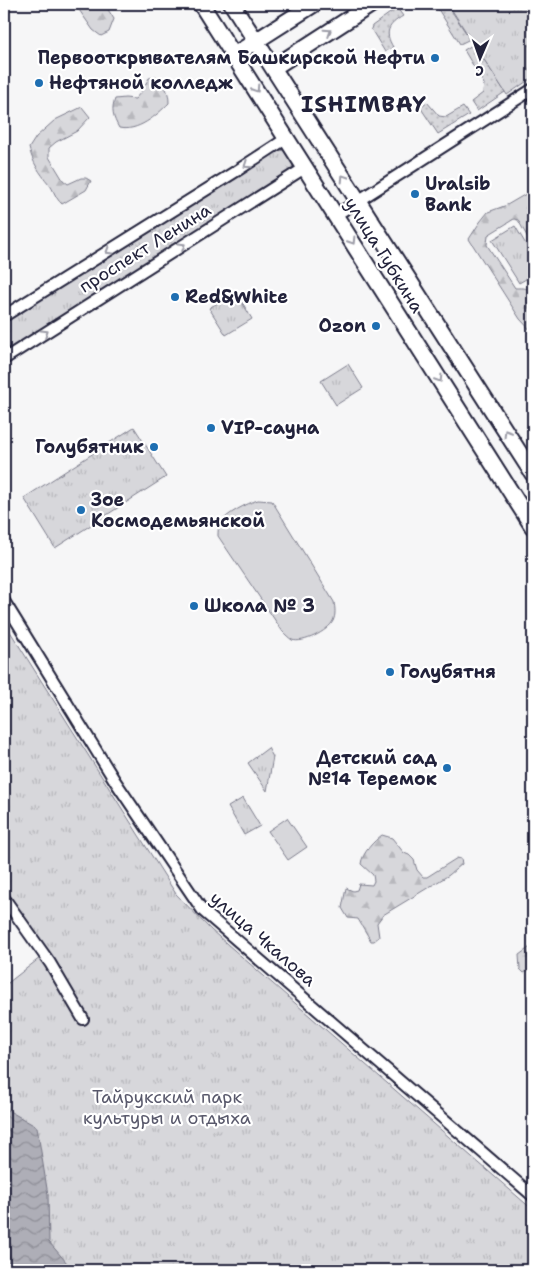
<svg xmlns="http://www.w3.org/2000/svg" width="537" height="1274" font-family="'Shantell Sans',sans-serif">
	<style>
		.grass { fill: url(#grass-dots); stroke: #7c7c8b }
		.forest { fill: url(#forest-firs); stroke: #7c7c8b }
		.park { fill: url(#park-tufts); stroke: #7c7c8b }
		.pitch { fill: #d7d7db; stroke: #7c7c8b }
		.water { fill: url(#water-waves); stroke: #767685 }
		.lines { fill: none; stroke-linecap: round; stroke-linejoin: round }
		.street-casing { stroke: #22223b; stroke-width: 14 }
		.secondary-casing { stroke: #22223b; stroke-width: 19 }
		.street { stroke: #fff; stroke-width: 10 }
		.secondary { stroke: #fff; stroke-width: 15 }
		.oneway { stroke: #9c9ca7 }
		.poi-dot { fill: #1f6fb2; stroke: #fff; stroke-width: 2 }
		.labels { text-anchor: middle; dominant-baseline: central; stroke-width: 4.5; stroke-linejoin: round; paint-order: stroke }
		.poi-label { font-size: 18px; font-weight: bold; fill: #22223b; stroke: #fff; text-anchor: start }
		.street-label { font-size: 18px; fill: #22223b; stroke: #fff }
		.park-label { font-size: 18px; fill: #58586b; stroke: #fff }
		.district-label { font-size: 22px; font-weight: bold; letter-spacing: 1px; fill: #22223b; stroke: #fff }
	</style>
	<defs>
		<pattern id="grass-dots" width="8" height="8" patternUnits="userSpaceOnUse" patternTransform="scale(1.25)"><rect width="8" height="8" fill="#d7d7db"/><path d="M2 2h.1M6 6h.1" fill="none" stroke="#b8b8bd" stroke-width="1.8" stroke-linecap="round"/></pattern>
		<pattern id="forest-firs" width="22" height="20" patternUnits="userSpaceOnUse" patternTransform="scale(1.25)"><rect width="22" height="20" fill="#d7d7db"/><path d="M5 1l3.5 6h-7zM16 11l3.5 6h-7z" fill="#b8b8bd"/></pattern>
		<pattern id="park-tufts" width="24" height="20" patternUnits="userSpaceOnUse" patternTransform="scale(1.25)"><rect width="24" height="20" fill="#d7d7db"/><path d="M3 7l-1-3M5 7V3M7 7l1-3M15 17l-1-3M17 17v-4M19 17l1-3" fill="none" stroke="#b8b8bd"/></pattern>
		<pattern id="water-waves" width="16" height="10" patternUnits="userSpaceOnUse" patternTransform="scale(1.25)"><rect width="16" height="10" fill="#aeaeb7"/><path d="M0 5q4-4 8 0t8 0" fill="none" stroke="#8d8d96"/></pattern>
	</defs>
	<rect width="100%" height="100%" fill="#f6f6f7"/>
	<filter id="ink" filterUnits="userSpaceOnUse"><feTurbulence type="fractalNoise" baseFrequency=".02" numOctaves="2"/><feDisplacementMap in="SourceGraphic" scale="10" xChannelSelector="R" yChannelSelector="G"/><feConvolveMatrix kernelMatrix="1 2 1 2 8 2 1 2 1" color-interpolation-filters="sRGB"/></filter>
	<g filter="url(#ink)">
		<path class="grass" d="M 432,4 L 447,4 L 470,39 L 460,44 L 436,6 Z
			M 397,8 L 403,16 C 388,25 384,32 393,47 L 385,52 L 371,29 L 372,26 Z
			M 474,44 L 505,92 L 477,111 L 471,102 L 483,93 L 484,84 L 464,50 Z
			M 427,102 L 439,116 L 446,117 L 463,107 L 469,115 L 438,134 L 420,107 Z"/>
		<path class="forest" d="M 75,4 L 107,4 L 107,8 L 114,19 L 109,32 L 101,36 L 93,30 Z
			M 157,77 C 165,86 169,91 169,103 C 156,116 138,132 119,128 C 113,117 111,111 115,99 L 125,98 L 135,99 L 141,92 L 149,78 Z
			M 82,107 L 90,117 L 77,131 L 56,142 L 49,148 L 49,157 L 63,180 L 68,184 L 81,178 L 86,178 L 91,181 L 86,190 L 62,204 C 55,198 54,190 49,184 C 39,172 33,163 29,148 L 36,137 L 55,120 Z
			M 531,191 L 533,192 L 533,247 L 518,220 L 514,219 L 488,235 L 487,245 L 515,288 C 523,288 529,287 533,294 L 533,333 L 520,319 L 469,239 L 480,222 L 488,212 L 507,205 Z
			M 382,835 L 392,838 L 404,853 L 409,855 L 414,860 L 417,870 L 423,877 L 427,877 L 457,858 L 461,859 L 462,864 L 449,875 L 383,915 L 377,923 L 379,937 L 374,941 L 371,941 L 358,919 L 348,918 L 342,908 L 346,888 L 353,891 L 357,890 L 359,884 L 372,885 L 374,881 L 373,875 L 361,864 C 362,853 374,841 382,835 Z
			M 533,945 L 533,968 L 524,973 L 520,969 L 519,955 Z"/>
		<path class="park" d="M 448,4 L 533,4 L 533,77 L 507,95 Z
			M 283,150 L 287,151 L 294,161 L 292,168 L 286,174 L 4,354 L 4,321 L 275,152 Z
			M 515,226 L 533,256 L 533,275 L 519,283 L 492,240 Z
			M 236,292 L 252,319 L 226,335 L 209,308 Z
			M 348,364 L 363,388 L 336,405 L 321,381 Z
			M 134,427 L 166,477 L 55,548 L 24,498 Z
			M 4,622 L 176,894 L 211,930 L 533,1210 L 533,1270 L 4,1270 L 4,986 L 45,954 L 4,895 Z
			M 268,748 L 273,757 L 267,791 L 248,763 Z
			M 243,798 L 260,826 L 244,835 L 228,807 Z"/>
		<path class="pitch" d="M 258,500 L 272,501 L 334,602 C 335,608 336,615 333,621 C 328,631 303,644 292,640 C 289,638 285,634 283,632 L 218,536 C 218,532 218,527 220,524 C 225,514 248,503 258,500 Z
			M 287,818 L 307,847 L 288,860 L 268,831 Z"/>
		<path class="water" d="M 4,1108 L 37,1127 L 48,1195 L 49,1242 L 73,1270 L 4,1270 Z"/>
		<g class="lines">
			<defs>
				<path id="street" d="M 336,215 L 533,89
					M 4,316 L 238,170 L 287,138
					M 4,359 L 306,167
					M 4,601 L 115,781 L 203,911 L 533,1196
					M 4,898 L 50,963 L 83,1019"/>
				<path id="secondary" d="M 201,4 L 533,527
					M 232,4 L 533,474
					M 234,55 L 314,4
					M 273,68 L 372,4"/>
			</defs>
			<use href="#street" class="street-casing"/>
			<use href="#secondary" class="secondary-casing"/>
			<use href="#street" class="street"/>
			<use href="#secondary" class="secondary"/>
		</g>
		<defs><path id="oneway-chevron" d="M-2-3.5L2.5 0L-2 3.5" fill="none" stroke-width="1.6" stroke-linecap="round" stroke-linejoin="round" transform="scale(1.25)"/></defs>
		<g class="oneway">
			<use href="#oneway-chevron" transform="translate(328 32) rotate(-33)"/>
			<use href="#oneway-chevron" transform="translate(256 89) rotate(57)"/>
			<use href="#oneway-chevron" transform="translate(247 165) rotate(146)"/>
			<use href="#oneway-chevron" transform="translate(344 178) rotate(-123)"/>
			<use href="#oneway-chevron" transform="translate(352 241) rotate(58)"/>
			<use href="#oneway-chevron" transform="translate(182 246) rotate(-32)"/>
			<use href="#oneway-chevron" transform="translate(109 251) rotate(148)"/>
			<use href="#oneway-chevron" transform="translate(45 333) rotate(-32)"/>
			<use href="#oneway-chevron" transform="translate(439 379) rotate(58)"/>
			<use href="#oneway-chevron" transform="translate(507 433) rotate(-122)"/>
		</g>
	</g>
	<g class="poi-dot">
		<circle cx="435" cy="58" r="5"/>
		<circle cx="39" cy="83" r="5"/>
		<circle cx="415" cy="194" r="5"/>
		<circle cx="175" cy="297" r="5"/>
		<circle cx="376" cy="326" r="5"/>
		<circle cx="211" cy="428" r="5"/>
		<circle cx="154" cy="447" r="5"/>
		<circle cx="81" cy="510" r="5"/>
		<circle cx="194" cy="606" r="5"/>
		<circle cx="390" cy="672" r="5"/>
		<circle cx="447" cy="768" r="5"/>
	</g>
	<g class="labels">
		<g class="poi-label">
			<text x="425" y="58" text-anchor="end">Первооткрывателям Башкирской Нефти</text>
			<text x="49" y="83">Нефтяной колледж</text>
			<text x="425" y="184">Uralsib<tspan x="425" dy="21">Bank</tspan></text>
			<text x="185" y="297">Red&amp;White</text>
			<text x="366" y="326" text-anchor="end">Ozon</text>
			<text x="221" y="428">VIP-сауна</text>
			<text x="144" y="447" text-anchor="end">Голубятник</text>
			<text x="91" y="500">Зое<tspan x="91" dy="21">Космодемьянской</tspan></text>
			<text x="204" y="606">Школа № 3</text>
			<text x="400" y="672">Голубятня</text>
			<text x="437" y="758" text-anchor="end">Детский сад<tspan x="437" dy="21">№14 Теремок</tspan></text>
		</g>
		<g class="street-label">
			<text transform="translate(145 248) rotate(-32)">проспект Ленина</text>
			<text transform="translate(384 255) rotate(58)">улица Губкина</text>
			<text transform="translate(263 939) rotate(41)">улица Чкалова</text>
		</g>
		<g class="park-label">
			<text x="167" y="1097">Тайрукский парк<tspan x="167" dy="21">культуры и отдыха</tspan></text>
		</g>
		<g class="district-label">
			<text x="364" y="104">ISHIMBAY</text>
		</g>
	</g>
	<rect width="537" height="1274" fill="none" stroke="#fff" stroke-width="20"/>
	<rect x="10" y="10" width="517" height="1254" fill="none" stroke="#22223b" stroke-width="2" filter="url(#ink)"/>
	<g transform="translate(480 58) rotate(182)" stroke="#ffffff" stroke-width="4" paint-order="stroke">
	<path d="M0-4L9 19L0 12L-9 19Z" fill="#22223b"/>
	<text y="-8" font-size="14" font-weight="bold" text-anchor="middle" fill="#22223b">С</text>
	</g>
</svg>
